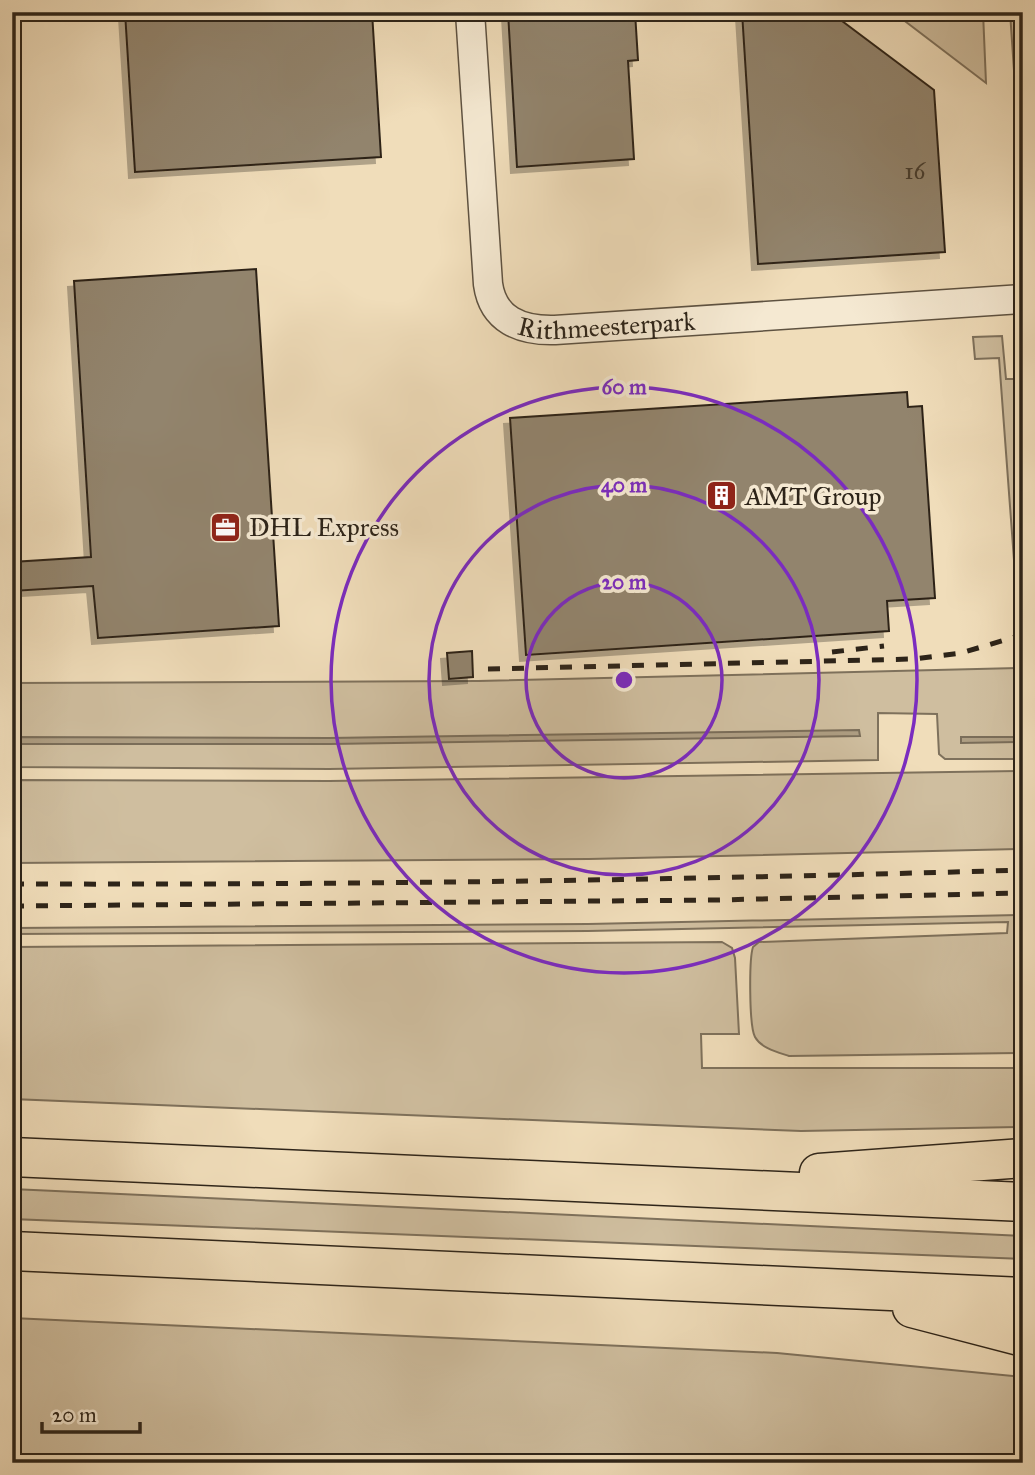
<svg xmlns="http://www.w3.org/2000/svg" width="1035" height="1475" font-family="'IM FELL Great Primer',serif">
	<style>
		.green { fill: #cfbe9f; stroke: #7e715c; stroke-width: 2 }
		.water { fill: #ae9e83; stroke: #7a6d59; stroke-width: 2 }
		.building { fill: #92846d; stroke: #2d2419; stroke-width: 2; filter: url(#shadow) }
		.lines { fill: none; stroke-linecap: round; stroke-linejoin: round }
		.street-casing { stroke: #5e5241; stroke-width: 31 }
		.highway-casing { stroke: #2d2419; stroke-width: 41 }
		.street { stroke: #f5e9d2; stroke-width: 28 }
		.highway { stroke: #f0ddba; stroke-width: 38 }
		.rail { stroke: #2d2419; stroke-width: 5; stroke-dasharray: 12 12; stroke-linecap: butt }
		.ring { fill: none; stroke: #7b2cbf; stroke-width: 3.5 }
		.labels { text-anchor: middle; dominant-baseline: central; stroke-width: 7; stroke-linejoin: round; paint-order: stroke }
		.number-label { font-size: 23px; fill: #463c2e }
		.street-label { font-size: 26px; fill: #2d2419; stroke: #f5e9d2 }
		.poi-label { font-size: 26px; fill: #2d2419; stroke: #f5e9d2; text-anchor: start }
		.centre { fill: #7b2cbf; stroke: #f5e9d2; stroke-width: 3.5 }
		.ring-label { font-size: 21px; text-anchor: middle; font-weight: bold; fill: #7b2cbf; stroke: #f5e9d2; stroke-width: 7; stroke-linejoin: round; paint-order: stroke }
	</style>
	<defs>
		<filter id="shadow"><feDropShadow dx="-6" dy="6" stdDeviation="0" flood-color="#0004"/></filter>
	</defs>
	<rect width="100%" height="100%" fill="#f0ddba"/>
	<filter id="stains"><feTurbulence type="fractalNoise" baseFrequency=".00286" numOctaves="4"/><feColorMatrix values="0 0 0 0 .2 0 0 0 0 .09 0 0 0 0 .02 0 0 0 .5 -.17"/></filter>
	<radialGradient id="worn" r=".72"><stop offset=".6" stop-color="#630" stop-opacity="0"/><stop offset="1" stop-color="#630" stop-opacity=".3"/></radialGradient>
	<path class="green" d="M 893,12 L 983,12 L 986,83 Z
		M 1010,12 L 1023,12 L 1023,202 Z
		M 1002,336 L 1006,379 L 1021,379 L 1023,397 L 1023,759 L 945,759 L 939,754 L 937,714 L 878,713 L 878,760 L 329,769 L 12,767 L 12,683 L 478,681 L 1022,668 L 999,358 L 975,359 L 973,337 Z
		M 1023,771 L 1023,849 L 589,859 L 12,863 L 12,780 L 329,781 Z
		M 1023,915 L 1023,1053 L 789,1056 C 777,1052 761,1048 755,1037 C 749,1026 749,959 753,947 L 759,942 L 1007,933 L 1008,922 L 588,931 L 12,934 L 12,928 L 588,924 Z
		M 722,942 L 732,948 L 735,958 L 739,1034 L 701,1034 L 702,1068 L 1023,1068 L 1023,1127 L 801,1131 L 12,1099 L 12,947 Z
		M 12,1189 L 1023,1236 L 1023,1259 L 12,1219 Z
		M 12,1318 L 777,1353 L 1023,1377 L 1023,1463 L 12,1463 Z"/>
	<path class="water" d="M 859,730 L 860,736 L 330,744 L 12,744 L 12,737 L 329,738 Z
		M 961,737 L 1023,737 L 1023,742 L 961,743 Z"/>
	<path class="building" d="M 125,12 L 372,12 L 381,157 L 135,172 Z
		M 508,12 L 635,12 L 638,60 L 628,61 L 634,159 L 517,167 Z
		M 742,12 L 830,12 L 934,90 L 945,252 L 758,264 Z
		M 256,269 L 279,626 L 98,638 L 93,586 L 12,591 L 12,562 L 91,557 L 74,281 Z
		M 907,392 L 908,407 L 922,406 L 935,598 L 887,601 L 889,631 L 526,655 L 510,418 Z
		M 472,651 L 473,677 L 449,679 L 447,653 Z"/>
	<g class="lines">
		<defs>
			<g id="street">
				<path id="s1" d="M 470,12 L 488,284 C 493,320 521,331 555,330 L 1023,299"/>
			</g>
			<path id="highway" d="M 12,1157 L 1023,1202
				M 819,1173 L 1023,1158
				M 12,1251 L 1023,1297
				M 912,1308 L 1023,1337"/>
		</defs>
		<use href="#street" class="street-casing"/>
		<use href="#highway" class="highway-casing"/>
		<use href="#street" class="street"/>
		<use href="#highway" class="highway"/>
		<path class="rail" d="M 832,652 L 884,646
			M 488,669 L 913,659 L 961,653 L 1015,637
			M 12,884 C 349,885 686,880 1023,870
			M 12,906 L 716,900 L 1023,893"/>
	</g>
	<g class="ring">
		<circle cx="624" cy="680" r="98"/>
		<circle cx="624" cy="680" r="195"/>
		<circle cx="624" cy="680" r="293"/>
	</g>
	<defs>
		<symbol id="building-square" viewBox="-11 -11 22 22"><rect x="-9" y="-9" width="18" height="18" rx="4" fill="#8f2418" stroke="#f5e9d2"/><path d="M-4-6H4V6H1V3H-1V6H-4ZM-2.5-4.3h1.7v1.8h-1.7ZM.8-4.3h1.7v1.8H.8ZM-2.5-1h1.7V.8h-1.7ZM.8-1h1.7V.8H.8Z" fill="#fff"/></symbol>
		<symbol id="office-square" viewBox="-11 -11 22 22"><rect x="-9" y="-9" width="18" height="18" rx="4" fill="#8f2418" stroke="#f5e9d2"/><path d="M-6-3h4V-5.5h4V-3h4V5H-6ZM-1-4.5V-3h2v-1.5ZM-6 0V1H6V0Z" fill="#fff"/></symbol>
	</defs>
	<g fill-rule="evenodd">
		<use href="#building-square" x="704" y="478" width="35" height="35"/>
		<use href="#office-square" x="208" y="510" width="35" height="35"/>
	</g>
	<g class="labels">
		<g class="number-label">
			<text x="915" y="171">16</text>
		</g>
		<g class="street-label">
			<text stroke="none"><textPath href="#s1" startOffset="415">Rithmeesterpark</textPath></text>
		</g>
		<g class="poi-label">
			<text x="745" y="496">AMT Group</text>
			<text x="249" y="527">DHL Express</text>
		</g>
	</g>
	<circle cx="624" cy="680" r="10" class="centre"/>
	<g class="ring-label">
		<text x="624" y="394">60 m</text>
		<text x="624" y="492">40 m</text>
		<text x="624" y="589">20 m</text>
	</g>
	<rect width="1035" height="1475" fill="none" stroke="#f0ddba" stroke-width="42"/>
	<rect x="14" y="14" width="1007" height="1447" fill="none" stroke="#2d2419" stroke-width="3.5"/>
	<rect x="21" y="21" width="993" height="1433" fill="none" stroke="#2d2419" stroke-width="2"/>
	<path d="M42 1422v10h98v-10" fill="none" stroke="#2d2419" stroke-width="3.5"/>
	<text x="52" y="1422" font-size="21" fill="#2d2419" stroke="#f5e9d2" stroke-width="5" paint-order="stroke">20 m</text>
	<rect width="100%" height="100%" filter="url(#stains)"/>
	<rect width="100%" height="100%" fill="url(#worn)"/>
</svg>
